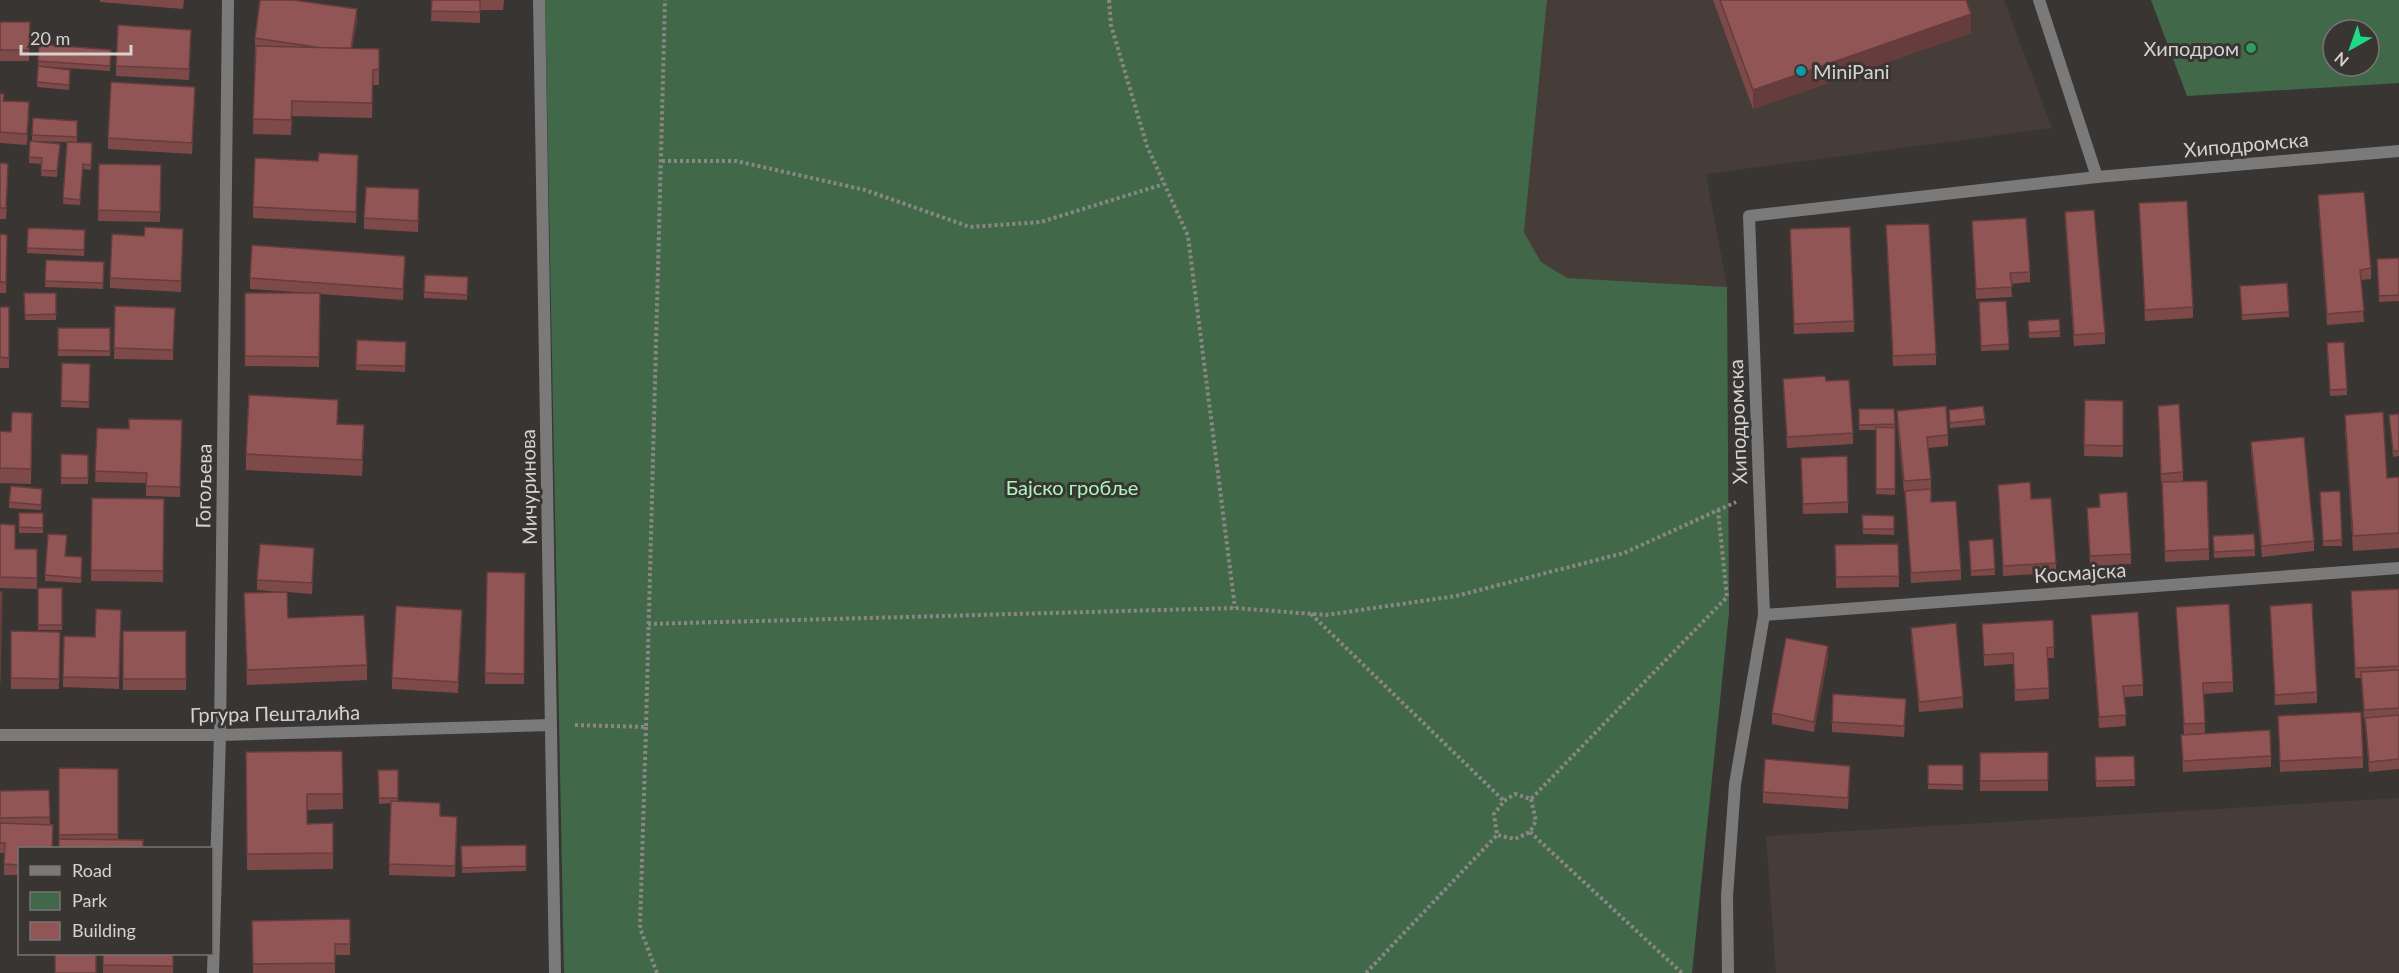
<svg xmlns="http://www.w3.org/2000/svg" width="2399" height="973" font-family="Lato,sans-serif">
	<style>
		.built { fill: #463d38 }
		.green { fill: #416949; fill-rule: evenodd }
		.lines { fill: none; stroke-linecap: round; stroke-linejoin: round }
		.path { stroke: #898785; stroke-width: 4; stroke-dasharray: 3 3; stroke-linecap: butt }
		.minor { stroke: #7b7a7b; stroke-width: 12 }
		.wall { fill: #7e4949 }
		.shaded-wall { fill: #663c3c }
		.building { fill: #925555; stroke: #663c3c; stroke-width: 1.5 }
		.leisure-dot { fill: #2e9e5b; stroke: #383533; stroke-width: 2 }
		.culture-dot { fill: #0f9aa8; stroke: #383533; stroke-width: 2 }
		.labels { text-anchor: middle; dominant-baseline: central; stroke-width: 6; stroke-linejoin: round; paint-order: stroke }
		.poi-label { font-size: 20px; fill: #d5d3d2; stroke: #383533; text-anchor: end }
		.street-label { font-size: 20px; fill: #d5d3d2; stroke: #383533 }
		.park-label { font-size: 20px; fill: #acf8bc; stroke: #383533 }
	</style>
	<rect width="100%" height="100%" fill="#383533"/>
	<path class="built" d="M 1547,0 L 2004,0 L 2052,128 L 1706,174 L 1727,287 L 1567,278 L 1541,262 L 1524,232 Z
		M 2399,798 L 2399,973 L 1776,973 L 1766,836 Z"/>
	<path class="green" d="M 545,0 L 1547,0 L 1524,232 L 1541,262 L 1567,278 L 1727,287 L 1729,613 L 1692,973 L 564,973 Z
		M 2151,0 L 2399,0 L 2399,83 L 2187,96 ZM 2333,30 L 2369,30 L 2369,66 L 2333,66 Z"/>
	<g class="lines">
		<path class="path" d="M 1109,0 L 1111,25 L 1147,146 L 1188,236 L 1235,608
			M 662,161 L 736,161 L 865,190 L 970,227 L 1041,222 L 1164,184
			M 1311,614 L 1504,801
			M 648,624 L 1235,608 L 1326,615 L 1456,596 L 1624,553 L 1736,502
			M 575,725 L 646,727 L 665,0
			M 646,727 L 640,928 L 657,973
			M 1531,799 L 1536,821 L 1530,832 L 1515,839 L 1497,835 L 1494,814 L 1504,801 L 1515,794 L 1531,799 L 1727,597 L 1718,510
			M 1530,832 L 1682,973
			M 1366,973 L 1497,835"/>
		<path class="minor" d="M 539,0 L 555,973
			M 2039,0 L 2097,177
			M 1764,615 L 2399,568
			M 0,735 L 220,735 L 551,725
			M 213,973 L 220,735 L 228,0
			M 1728,973 L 1727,896 L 1735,784 L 1764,615 L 1749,216 L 2097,177 L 2399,151"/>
	</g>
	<path class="wall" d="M 100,0 L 184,0 L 183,9 L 100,2 Z
		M 432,0 L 504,0 L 503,10 L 480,10 L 480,23 L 431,21 Z
		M 1713,0 L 1966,0 L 1971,33 L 1753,109 Z
		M 357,20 L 352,48 L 379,49 L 379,85 L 373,85 L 372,118 L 292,116 L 291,135 L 253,134 L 255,38 Z
		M 0,22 L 30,22 L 29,61 L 0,61 Z
		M 191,41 L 189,80 L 116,76 L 116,66 Z
		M 39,44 L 111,50 L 110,71 L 38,66 Z
		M 70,75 L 69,90 L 37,87 L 37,82 Z
		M 0,94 L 4,101 L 29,113 L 27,145 L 0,143 Z
		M 195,98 L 192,154 L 108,149 L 108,138 Z
		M 77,121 L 77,142 L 92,143 L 91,170 L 83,169 L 80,205 L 63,204 L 67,142 L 32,141 L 32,135 Z
		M 60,149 L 57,177 L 41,176 L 42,164 L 29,163 L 29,157 Z
		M 0,163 L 8,174 L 6,219 L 0,219 Z
		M 99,164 L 161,165 L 160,222 L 98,221 Z
		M 358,165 L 356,223 L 253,218 L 253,207 Z
		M 2318,195 L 2371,268 L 2371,279 L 2361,280 L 2364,322 L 2327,325 L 2318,206 Z
		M 419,200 L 418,232 L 364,229 L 364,218 Z
		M 2139,203 L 2193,307 L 2193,318 L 2145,321 Z
		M 2065,212 L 2105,333 L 2105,344 L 2074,346 L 2065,222 Z
		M 1972,221 L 2030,272 L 2030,282 L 2011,284 L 2012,297 L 1976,299 Z
		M 1886,225 L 1936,354 L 1936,365 L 1893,366 Z
		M 28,228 L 85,230 L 84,256 L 27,253 Z
		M 0,234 L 7,235 L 6,293 L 0,293 Z
		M 144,236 L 183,239 L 181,292 L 110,288 L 110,278 Z
		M 1790,239 L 1854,321 L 1854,332 L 1794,334 Z
		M 2399,258 L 2399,301 L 2379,302 L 2377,259 Z
		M 46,260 L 104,262 L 103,289 L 45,287 Z
		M 405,266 L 403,300 L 320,294 L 319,367 L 245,366 L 245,293 L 312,293 L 250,289 L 250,278 Z
		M 425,275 L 468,277 L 467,300 L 424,298 Z
		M 2240,292 L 2289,312 L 2289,317 L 2242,320 Z
		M 24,293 L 56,293 L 56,320 L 25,320 Z
		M 2006,301 L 2009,350 L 1981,351 L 1979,302 Z
		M 115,306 L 175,308 L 173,360 L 114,359 Z
		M 0,307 L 9,307 L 9,368 L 0,368 Z
		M 2028,321 L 2060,331 L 2060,337 L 2029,338 Z
		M 58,328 L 110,328 L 110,356 L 58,356 Z
		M 357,340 L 406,342 L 405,372 L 356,370 Z
		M 2327,348 L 2347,389 L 2347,395 L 2330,396 Z
		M 62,363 L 90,364 L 89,408 L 61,407 Z
		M 1783,379 L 1826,381 L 1853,433 L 1853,444 L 1787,448 Z
		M 2085,400 L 2123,401 L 2123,457 L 2084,456 Z
		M 2158,406 L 2183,472 L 2183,482 L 2209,549 L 2209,560 L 2165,562 L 2162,484 L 2161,484 Z
		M 1859,409 L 1894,409 L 1895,428 L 1895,495 L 1876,494 L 1876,430 L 1859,430 Z
		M 1949,410 L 1985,419 L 1985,425 L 1950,428 Z
		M 1897,411 L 1948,435 L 1948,446 L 1928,448 L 1931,479 L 1931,502 L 1961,570 L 1961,580 L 1911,583 L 1905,492 L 1904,492 L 1897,422 Z
		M 32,413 L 31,484 L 0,483 L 0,431 L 11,432 Z
		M 2399,414 L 2399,456 L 2393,457 L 2389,415 Z
		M 2345,415 L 2387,478 L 2399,477 L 2399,548 L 2353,551 L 2345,430 Z
		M 182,420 L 180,497 L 146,496 L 146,483 L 95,482 L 97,428 L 129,429 Z
		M 337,424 L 364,440 L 362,476 L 246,470 L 246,454 Z
		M 2251,442 L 2314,541 L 2314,551 L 2262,557 L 2251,453 Z
		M 61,454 L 88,455 L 88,484 L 61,484 Z
		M 1801,469 L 1848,502 L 1848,513 L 1803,514 Z
		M 1998,485 L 2031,499 L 2056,563 L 2056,573 L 2003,576 Z
		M 2340,491 L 2342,546 L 2323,546 L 2320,492 Z
		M 42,494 L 41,510 L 9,508 L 9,502 Z
		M 2099,494 L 2131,554 L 2131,564 L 2090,567 L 2087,508 L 2099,507 Z
		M 92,498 L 164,499 L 163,582 L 91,581 Z
		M 19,513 L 43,513 L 43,533 L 19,533 Z
		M 1862,515 L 1894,516 L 1894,535 L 1863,534 Z
		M 0,524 L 15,549 L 37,549 L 37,589 L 0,588 Z
		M 2254,534 L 2255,556 L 2214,558 L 2213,536 Z
		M 1993,539 L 1995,575 L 1971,576 L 1969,541 Z
		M 67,541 L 65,556 L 82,563 L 81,583 L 45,581 L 45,575 Z
		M 1835,545 L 1899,576 L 1899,587 L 1836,588 Z
		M 314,558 L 312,594 L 287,592 L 288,618 L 367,665 L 367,680 L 247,685 L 244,593 L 280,592 L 257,590 L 257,580 Z
		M 487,572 L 525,573 L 524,684 L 485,684 Z
		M 38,588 L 62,588 L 62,630 L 38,630 Z
		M 2399,589 L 2399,769 L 2369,772 L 2365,721 L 2364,721 L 2361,678 L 2355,678 L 2351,591 Z
		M 2270,606 L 2317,692 L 2317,703 L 2275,705 Z
		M 2176,607 L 2233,682 L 2233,692 L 2204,694 L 2205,734 L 2271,756 L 2271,767 L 2183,772 L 2181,735 L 2184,735 Z
		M 121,610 L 119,689 L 63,687 L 63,677 L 95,637 Z
		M 2091,615 L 2143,685 L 2143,696 L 2124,697 L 2126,726 L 2099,728 Z
		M 462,621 L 458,693 L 392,689 L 392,678 Z
		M 1982,624 L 2054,647 L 2054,658 L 2048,658 L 2049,699 L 2015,701 L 2013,664 L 1984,666 Z
		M 1911,628 L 1963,697 L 1963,708 L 1919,712 L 1911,638 Z
		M 11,631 L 60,632 L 59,689 L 11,689 Z
		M 123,631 L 186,631 L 186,690 L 123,690 Z
		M 1828,657 L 1814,732 L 1772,724 L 1772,713 Z
		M 1906,709 L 1904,737 L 1832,732 L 1832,722 Z
		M 2278,716 L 2363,757 L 2363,768 L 2280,772 Z
		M 342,751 L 343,809 L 307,810 L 307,824 L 333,853 L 333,869 L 247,870 L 246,752 Z
		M 2048,752 L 2048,791 L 1980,791 L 1980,753 Z
		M 2134,756 L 2135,786 L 2096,787 L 2095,757 Z
		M 1928,765 L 1963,765 L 1963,790 L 1928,789 Z
		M 59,768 L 118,769 L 118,840 L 59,849 Z
		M 378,770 L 398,770 L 398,801 L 440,816 L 457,828 L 455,877 L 389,875 L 391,803 L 379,804 Z
		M 1850,776 L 1848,809 L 1763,803 L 1763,792 Z
		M 49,790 L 50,824 L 20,849 L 20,875 L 4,875 L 4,853 L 0,853 L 0,791 Z
		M 526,845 L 526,871 L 462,873 L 461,846 Z
		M 350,919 L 350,955 L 335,955 L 335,973 L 253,973 L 252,921 Z
		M 103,954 L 173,954 L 173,973 L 103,973 Z"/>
	<path class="shaded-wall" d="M 357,9 L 357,20 L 350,62 L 350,52 Z
		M 1971,14 L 1971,33 L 1753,109 L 1753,90 Z
		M 314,548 L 314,558 L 312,594 L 312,583 Z
		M 1828,646 L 1828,657 L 1814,732 L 1814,722 Z"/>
	<path class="building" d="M 260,0 L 293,0 L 357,9 L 351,48 L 322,48 L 255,38 Z
		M 432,0 L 480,0 L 480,12 L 431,11 Z
		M 1720,0 L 1966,0 L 1971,14 L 1753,90 Z
		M 0,22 L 30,22 L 29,50 L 0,50 Z
		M 118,25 L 191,30 L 189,69 L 116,66 Z
		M 39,44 L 111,50 L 110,66 L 38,61 Z
		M 256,46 L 379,49 L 379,69 L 373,70 L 372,103 L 292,101 L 291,120 L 253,119 Z
		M 38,66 L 70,70 L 69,85 L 37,82 Z
		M 111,82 L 195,87 L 192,143 L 108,138 Z
		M 0,94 L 4,94 L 3,101 L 29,102 L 27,134 L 0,132 Z
		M 33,118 L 77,121 L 77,137 L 32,135 Z
		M 30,141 L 60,144 L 57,171 L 41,170 L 42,158 L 29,157 Z
		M 67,142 L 92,143 L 91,165 L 83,164 L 80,200 L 63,198 Z
		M 319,153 L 358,155 L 356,212 L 253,207 L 255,158 L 318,161 Z
		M 0,163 L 8,164 L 6,208 L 0,208 Z
		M 99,164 L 161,165 L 160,212 L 98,210 Z
		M 366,187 L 419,189 L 418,221 L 364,218 Z
		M 2364,192 L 2371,268 L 2360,270 L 2364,311 L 2327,314 L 2318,195 Z
		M 2187,201 L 2193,307 L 2145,310 L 2139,203 Z
		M 2094,210 L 2105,333 L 2074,335 L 2065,212 Z
		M 2026,218 L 2030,272 L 2010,273 L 2012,287 L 1976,289 L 1972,221 Z
		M 1929,224 L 1936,354 L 1893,356 L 1886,225 Z
		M 145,227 L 183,229 L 181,281 L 110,278 L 112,234 L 144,236 Z
		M 1850,227 L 1854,321 L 1794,324 L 1790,229 Z
		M 28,228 L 85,230 L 84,250 L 27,248 Z
		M 0,234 L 7,235 L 6,282 L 0,282 Z
		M 252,245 L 405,256 L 403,289 L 250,278 Z
		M 2399,258 L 2399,295 L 2379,296 L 2377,259 Z
		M 46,260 L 104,262 L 103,283 L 45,281 Z
		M 425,275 L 468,277 L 467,295 L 424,292 Z
		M 2287,283 L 2289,312 L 2242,315 L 2240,286 Z
		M 24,293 L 56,293 L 56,314 L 25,315 Z
		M 245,293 L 320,293 L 319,357 L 245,356 Z
		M 2006,301 L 2009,344 L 1981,346 L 1979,302 Z
		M 115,306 L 175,308 L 173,350 L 114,348 Z
		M 0,307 L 9,307 L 9,358 L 0,357 Z
		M 2059,319 L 2060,331 L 2029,333 L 2028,321 Z
		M 58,328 L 110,328 L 110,351 L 58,350 Z
		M 357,340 L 406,342 L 405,366 L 356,365 Z
		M 2344,342 L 2347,389 L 2330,390 L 2327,343 Z
		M 62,363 L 90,364 L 89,402 L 61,401 Z
		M 1825,376 L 1826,381 L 1849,380 L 1853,433 L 1787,437 L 1783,379 Z
		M 249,395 L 338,400 L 337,424 L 364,425 L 362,460 L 246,454 Z
		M 2085,400 L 2123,401 L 2123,446 L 2084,445 Z
		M 2179,404 L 2183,472 L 2161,474 L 2158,406 Z
		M 1946,406 L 1948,435 L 1927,437 L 1931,479 L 1904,481 L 1897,411 Z
		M 1983,406 L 1985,419 L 1950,423 L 1949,410 Z
		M 1859,409 L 1894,409 L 1895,424 L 1859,425 Z
		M 12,412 L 32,413 L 31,469 L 0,468 L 0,431 L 11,432 Z
		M 2383,412 L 2387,478 L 2399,477 L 2399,533 L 2353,536 L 2345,415 Z
		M 2399,414 L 2399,451 L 2393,451 L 2389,415 Z
		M 129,419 L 182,420 L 180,487 L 146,486 L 147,473 L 95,471 L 97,428 L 129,429 Z
		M 1876,427 L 1895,428 L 1895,489 L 1876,489 Z
		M 2304,437 L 2314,541 L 2262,546 L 2251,442 Z
		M 61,454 L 88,455 L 88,478 L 61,478 Z
		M 1847,456 L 1848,502 L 1803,504 L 1801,458 Z
		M 2207,481 L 2209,549 L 2165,551 L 2162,482 Z
		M 2030,482 L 2031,499 L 2051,498 L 2056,563 L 2003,566 L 1998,485 Z
		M 11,486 L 42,489 L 41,505 L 9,502 Z
		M 1931,489 L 1931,502 L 1956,501 L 1961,570 L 1911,573 L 1905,491 Z
		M 2340,491 L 2342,540 L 2323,541 L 2320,492 Z
		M 2127,492 L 2131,554 L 2090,556 L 2087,508 L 2100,507 L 2099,494 Z
		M 92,498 L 164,499 L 163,571 L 91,570 Z
		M 19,513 L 43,513 L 43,528 L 19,527 Z
		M 1862,515 L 1894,516 L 1894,529 L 1863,529 Z
		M 0,524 L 15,525 L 15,549 L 37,549 L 37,578 L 0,577 Z
		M 48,534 L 67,535 L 65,556 L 82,557 L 81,578 L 45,575 Z
		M 2254,534 L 2255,550 L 2214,552 L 2213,536 Z
		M 1993,539 L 1995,569 L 1971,571 L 1969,541 Z
		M 260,544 L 314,548 L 312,583 L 257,580 Z
		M 1898,544 L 1899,576 L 1836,577 L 1835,545 Z
		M 487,572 L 525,573 L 524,674 L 485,673 Z
		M 38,588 L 62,588 L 62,625 L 38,625 Z
		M 2399,589 L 2399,666 L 2355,668 L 2351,591 Z
		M 0,592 L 2,592 L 0,682 Z
		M 287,592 L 288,618 L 364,615 L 367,665 L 247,670 L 244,593 Z
		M 2312,603 L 2317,692 L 2275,695 L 2270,606 Z
		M 2229,604 L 2233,682 L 2203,683 L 2205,723 L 2184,724 L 2176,607 Z
		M 396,606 L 462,610 L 458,682 L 392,678 Z
		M 96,609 L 121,610 L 119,678 L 63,677 L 64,636 L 95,637 Z
		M 2138,612 L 2143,685 L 2123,686 L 2126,715 L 2099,717 L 2091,615 Z
		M 2053,620 L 2054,647 L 2047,648 L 2049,688 L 2015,690 L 2013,653 L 1984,655 L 1982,624 Z
		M 1956,623 L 1963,697 L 1919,702 L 1911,628 Z
		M 11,631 L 60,632 L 59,679 L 11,678 Z
		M 123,631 L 186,631 L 186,679 L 123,679 Z
		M 1786,638 L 1828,646 L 1814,722 L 1772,713 Z
		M 2399,670 L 2399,708 L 2364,710 L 2361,672 Z
		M 1833,694 L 1906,699 L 1904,726 L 1832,722 Z
		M 2361,712 L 2363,757 L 2280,761 L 2278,716 Z
		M 2399,715 L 2399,759 L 2369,762 L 2365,718 Z
		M 2270,730 L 2271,756 L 2183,761 L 2181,735 Z
		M 342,751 L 343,794 L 307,794 L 307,824 L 333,823 L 333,853 L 247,854 L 246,752 Z
		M 2048,752 L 2048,780 L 1980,781 L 1980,753 Z
		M 2134,756 L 2135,780 L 2096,781 L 2095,757 Z
		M 1765,759 L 1850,766 L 1848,798 L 1763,792 Z
		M 1928,765 L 1963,765 L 1963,785 L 1928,784 Z
		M 59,768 L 118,769 L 118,834 L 59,835 Z
		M 378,770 L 398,770 L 398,798 L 379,798 Z
		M 49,790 L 50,817 L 0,818 L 0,791 Z
		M 391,801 L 440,803 L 440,816 L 457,817 L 455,866 L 389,864 Z
		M 0,823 L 53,825 L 52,849 L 20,849 L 20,865 L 4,864 L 5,843 L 0,843 Z
		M 59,839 L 143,840 L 143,849 L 59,849 Z
		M 526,845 L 526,866 L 462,868 L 461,846 Z
		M 350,919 L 350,944 L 335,944 L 335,963 L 253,964 L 252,921 Z
		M 55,954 L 96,954 L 96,973 L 55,973 Z
		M 103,954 L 173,954 L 173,966 L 103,965 Z"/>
	<circle class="leisure-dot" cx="2251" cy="48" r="6"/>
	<circle class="culture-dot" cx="1801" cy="71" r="6"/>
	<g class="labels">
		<g class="poi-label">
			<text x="2239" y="48">Хиподром</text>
			<text x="1813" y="71" text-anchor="start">MiniPani</text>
		</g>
		<g class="street-label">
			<text transform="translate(2246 144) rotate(-5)">Хиподромска</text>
			<text transform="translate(1737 422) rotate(-92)">Хиподромска</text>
			<text transform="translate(203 486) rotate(-89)">Гогољева</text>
			<text transform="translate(528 487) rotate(-91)">Мичуринова</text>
			<text transform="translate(2080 572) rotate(-4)">Космајска</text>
			<text transform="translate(275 713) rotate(-1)">Гргура Пешталића</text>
		</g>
		<g class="park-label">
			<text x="1072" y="487">Бајско гробље</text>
		</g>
	</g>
	<rect x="18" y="847" width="195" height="108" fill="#383533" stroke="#777473" stroke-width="1.5"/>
	<rect x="30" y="866" width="30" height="9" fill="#7b7a7b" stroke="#777473" stroke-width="1.5"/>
	<text x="72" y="877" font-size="18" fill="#d5d3d2">Road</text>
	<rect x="30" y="892" width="30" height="18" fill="#416949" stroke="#777473" stroke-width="1.5"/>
	<text x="72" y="907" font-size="18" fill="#d5d3d2">Park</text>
	<rect x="30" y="922" width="30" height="18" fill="#925555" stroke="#777473" stroke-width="1.5"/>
	<text x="72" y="937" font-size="18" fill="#d5d3d2">Building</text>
	<g transform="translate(2351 48) rotate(220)"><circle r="28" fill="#383533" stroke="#777473" stroke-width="1.5"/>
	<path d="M0-4.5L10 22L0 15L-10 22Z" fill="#20d887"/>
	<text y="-9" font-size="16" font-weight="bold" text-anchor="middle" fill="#d5d3d2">N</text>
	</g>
	<path d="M21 45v9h110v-9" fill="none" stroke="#d5d3d2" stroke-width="3"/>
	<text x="30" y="45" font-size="18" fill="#d5d3d2" stroke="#383533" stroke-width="4.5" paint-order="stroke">20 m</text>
</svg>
